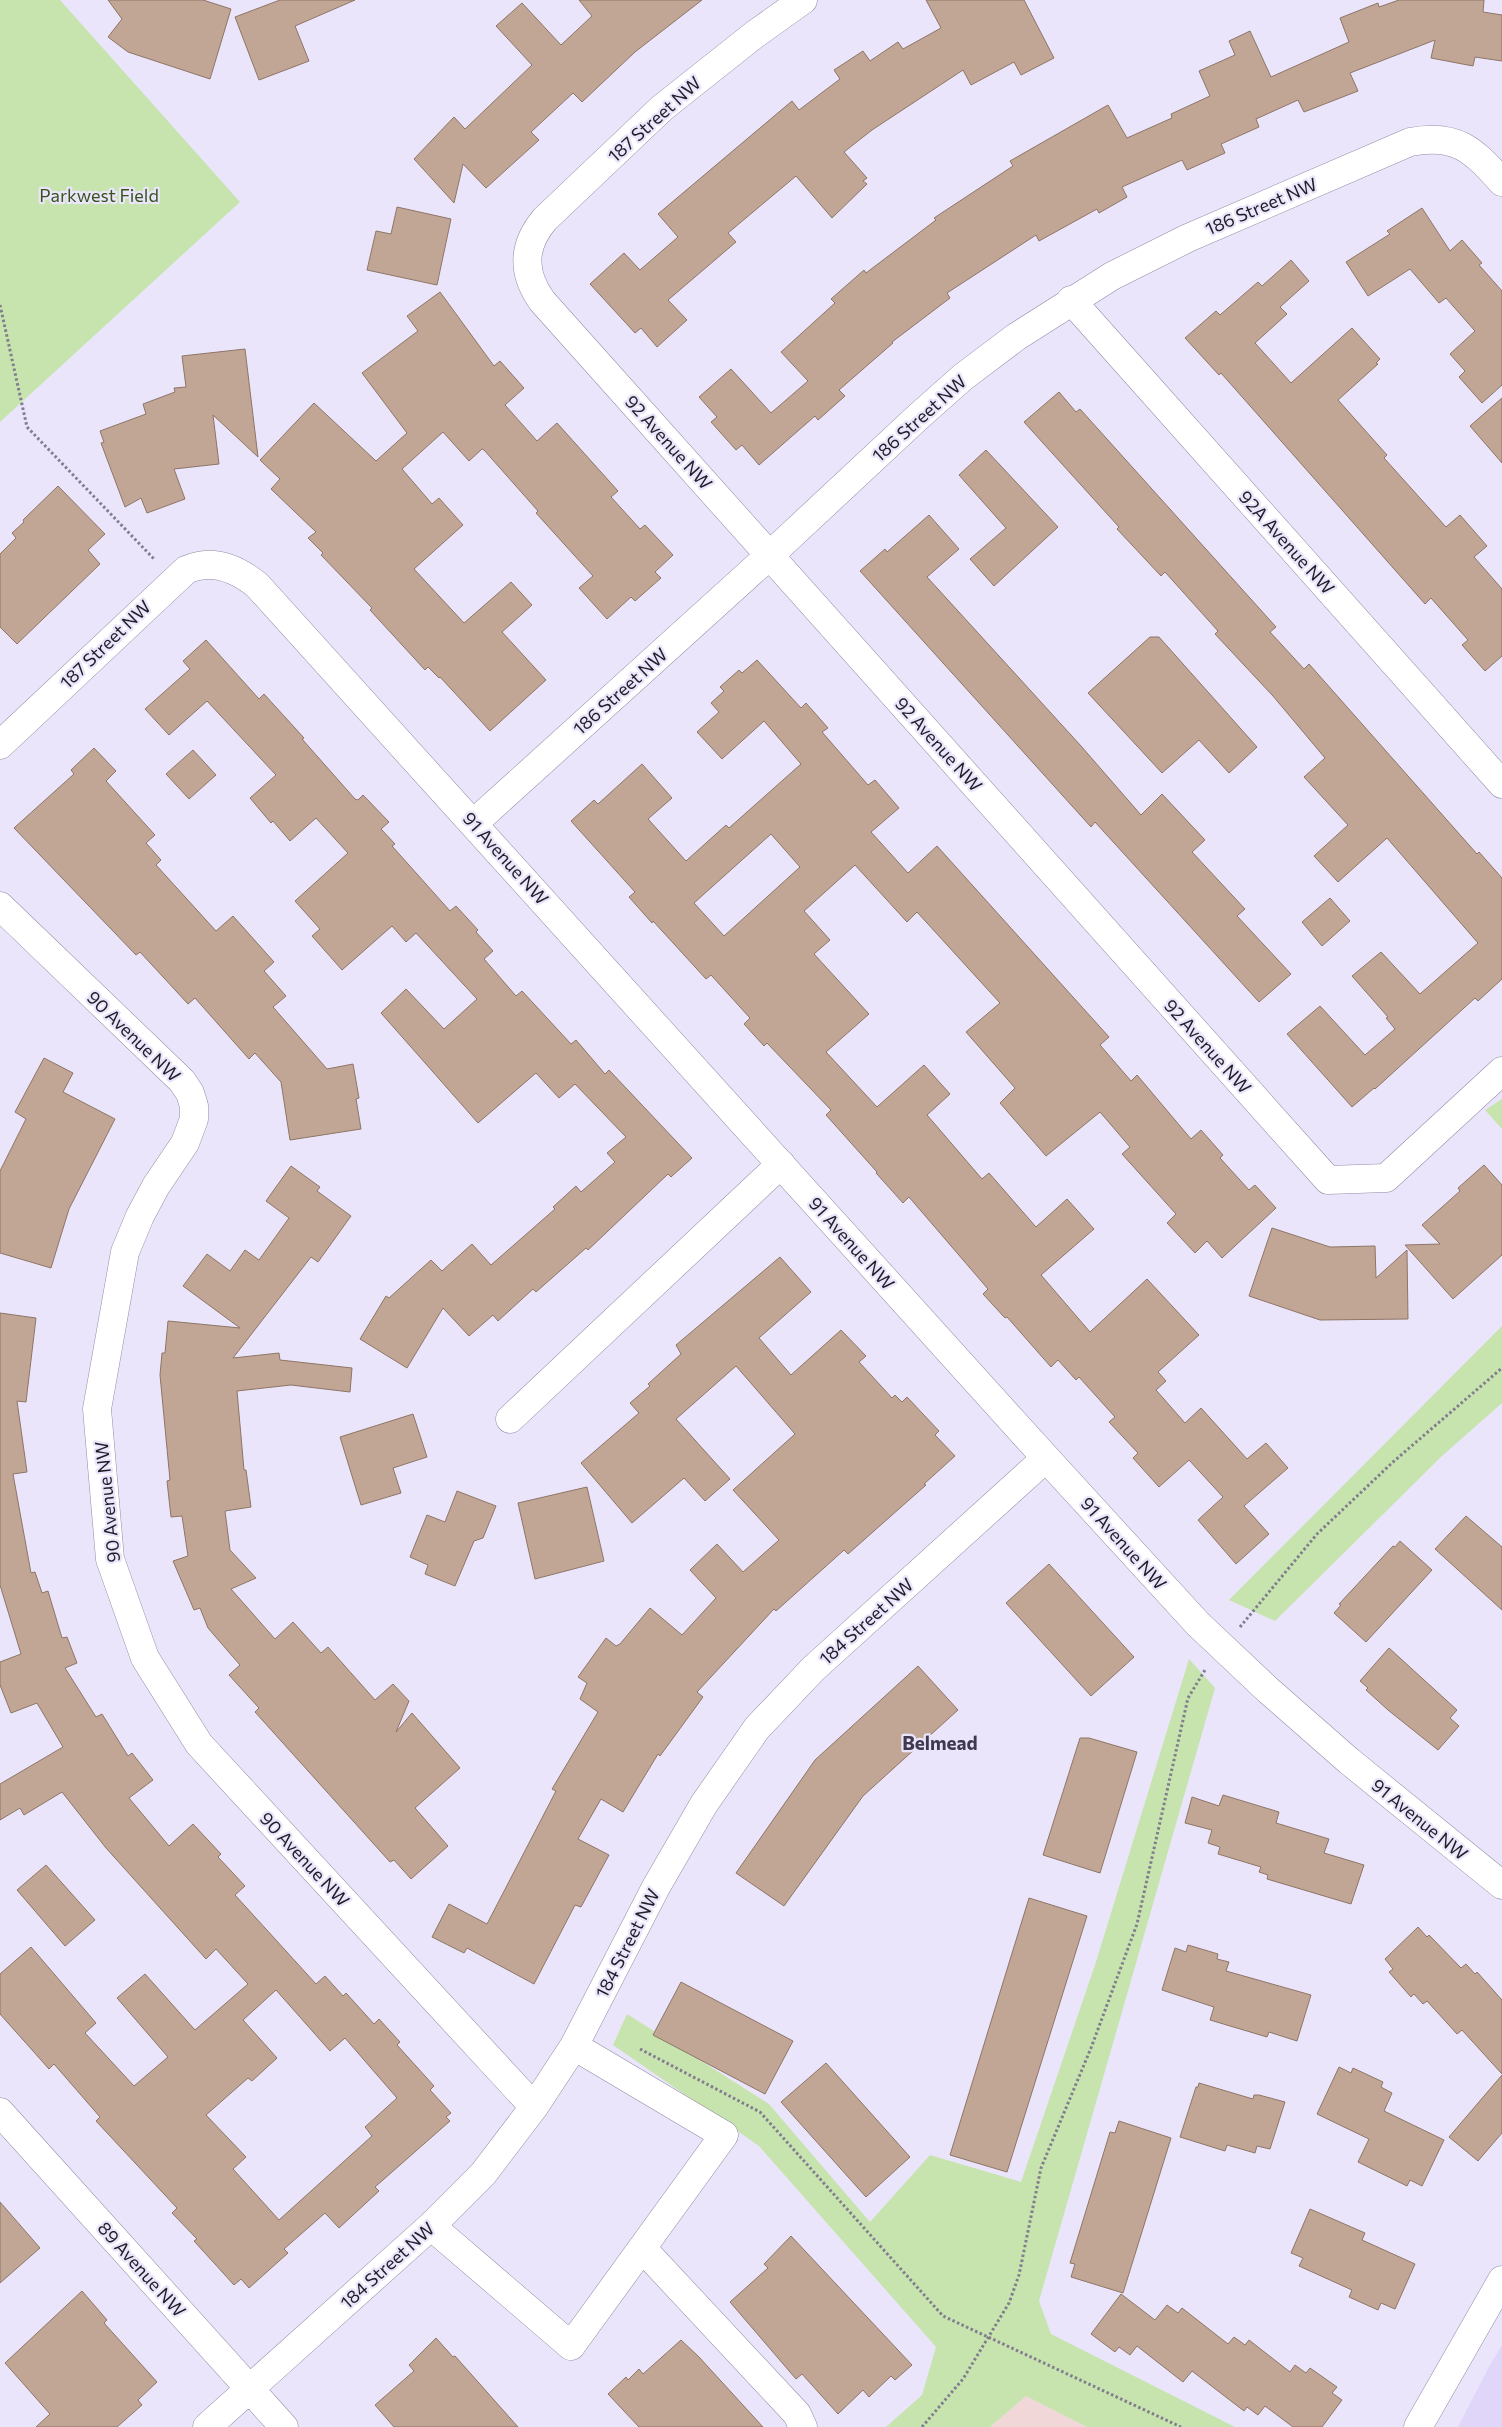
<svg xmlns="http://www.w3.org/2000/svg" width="1502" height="2427" font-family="Commissioner,sans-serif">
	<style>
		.commercial { fill: #f2d7d8 }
		.built { fill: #dfd6f9 }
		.green { fill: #c7e4af }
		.building { fill: #c1a696; stroke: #8e7566; fill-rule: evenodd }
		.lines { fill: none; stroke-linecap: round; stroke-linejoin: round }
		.minor-casing { stroke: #928ca5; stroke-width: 29 }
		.path { stroke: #817d8d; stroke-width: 3; stroke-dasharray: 2.5 2.5; stroke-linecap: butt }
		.minor { stroke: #fff; stroke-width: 28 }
		.labels { text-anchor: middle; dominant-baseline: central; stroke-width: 4.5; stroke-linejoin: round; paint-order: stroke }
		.street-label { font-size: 18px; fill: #201d27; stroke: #eae5fb }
		.park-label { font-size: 18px; fill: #37521c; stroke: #eae5fb }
		.neighbourhood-label { font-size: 19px; font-weight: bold; fill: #3f3950; stroke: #eae5fb }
	</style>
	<rect width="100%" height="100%" fill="#eae5fb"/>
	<path class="commercial" d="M 1026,2396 L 1087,2427 L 990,2427 Z"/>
	<path class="built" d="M 1502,2345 L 1502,2427 L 1458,2427 L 1490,2365 Z"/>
	<path class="green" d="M 0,0 L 60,0 L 240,202 L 0,422 Z
		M 1502,1099 L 1502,1129 L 1485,1110 Z
		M 1502,1326 L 1502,1403 L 1442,1456 L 1275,1621 L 1229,1600 Z
		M 1189,1659 L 1215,1688 L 1039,2301 L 1051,2334 L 1235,2427 L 1087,2427 L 1026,2396 L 990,2427 L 886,2427 L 922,2395 L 936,2347 L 759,2146 L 613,2045 L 627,2014 L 769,2104 L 870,2222 L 930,2155 L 1021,2182 L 1096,1962 Z"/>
	<path class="building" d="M 108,0 L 203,0 L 231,9 L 210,79 L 128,52 L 108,37 L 122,19 Z
		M 280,0 L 355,0 L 295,26 L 309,61 L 259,80 L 235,17 Z
		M 579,0 L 702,0 L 635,52 L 582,102 L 573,93 L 531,132 L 539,140 L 486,188 L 463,164 L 454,203 L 414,159 L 454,117 L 465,129 L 532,65 L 496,26 L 522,3 L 561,45 L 592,16 Z
		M 926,0 L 1024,0 L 1054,58 L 1021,75 L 1014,62 L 971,85 L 963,70 L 872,130 L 844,152 L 867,178 L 863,181 L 867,184 L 832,218 L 796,176 L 728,233 L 736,242 L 668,300 L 687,320 L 657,347 L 641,328 L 635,333 L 590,284 L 624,253 L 640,270 L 678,237 L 658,214 L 792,101 L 799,110 L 840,79 L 834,70 L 863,51 L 870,61 L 898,42 L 903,49 L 941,28 Z
		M 1399,0 L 1484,0 L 1483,12 L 1502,15 L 1502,61 L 1475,57 L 1473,66 L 1431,58 L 1435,40 L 1350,73 L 1358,91 L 1304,112 L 1298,100 L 1256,119 L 1259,127 L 1221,144 L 1225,153 L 1187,170 L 1182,160 L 1122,187 L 1127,197 L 1099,213 L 1097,209 L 1039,241 L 1036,235 L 947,293 L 950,298 L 892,342 L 893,343 L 839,390 L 845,396 L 818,420 L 815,416 L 759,465 L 742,445 L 736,450 L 711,422 L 717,417 L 699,397 L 731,369 L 771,413 L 808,381 L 781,352 L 835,303 L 831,299 L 864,270 L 866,273 L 936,220 L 934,218 L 1013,166 L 1010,161 L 1108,105 L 1127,138 L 1172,118 L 1171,114 L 1210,96 L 1199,71 L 1235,55 L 1229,41 L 1250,31 L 1271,77 L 1349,42 L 1340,18 L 1378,3 L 1379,7 Z
		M 397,207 L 451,219 L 437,285 L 367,270 L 376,231 L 391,234 Z
		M 1422,208 L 1450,251 L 1462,240 L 1482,263 L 1479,265 L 1502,291 L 1502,385 L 1482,403 L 1459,377 L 1465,371 L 1450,354 L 1475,331 L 1446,298 L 1439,303 L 1410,269 L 1368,296 L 1346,262 L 1390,234 L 1387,231 Z
		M 1291,260 L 1309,281 L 1280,307 L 1287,314 L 1255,343 L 1291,383 L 1352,328 L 1380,359 L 1376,363 L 1378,364 L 1338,400 L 1387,455 L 1384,458 L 1446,527 L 1460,515 L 1487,546 L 1474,557 L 1502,589 L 1502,656 L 1485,671 L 1462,645 L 1468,640 L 1431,598 L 1425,604 L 1221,373 L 1219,375 L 1185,338 L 1216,311 L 1220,315 L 1258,282 L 1262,286 Z
		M 440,292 L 494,366 L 500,361 L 524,388 L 505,405 L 537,441 L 557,423 L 618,491 L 611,497 L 640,529 L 645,525 L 673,555 L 655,572 L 661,578 L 635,601 L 631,597 L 607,619 L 579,588 L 593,576 L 536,513 L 538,511 L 484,450 L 482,449 L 469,461 L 443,432 L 402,469 L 432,504 L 439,498 L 463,525 L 414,569 L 464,623 L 511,582 L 532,605 L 502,632 L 546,680 L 490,731 L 440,677 L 439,678 L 428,667 L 425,670 L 370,610 L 372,608 L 321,555 L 323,553 L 308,538 L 316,532 L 271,489 L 280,479 L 260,460 L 314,403 L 376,461 L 407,433 L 362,373 L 418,331 L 407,316 Z
		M 245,349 L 258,457 L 213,415 L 219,464 L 174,469 L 185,499 L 147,513 L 141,498 L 125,507 L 101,443 L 104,442 L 100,431 L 146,414 L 143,404 L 175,392 L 174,388 L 186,387 L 182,356 Z
		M 1059,392 L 1076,412 L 1080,409 L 1276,627 L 1270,632 L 1304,669 L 1309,664 L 1477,854 L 1479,852 L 1502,878 L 1502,979 L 1478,1001 L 1475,998 L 1375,1089 L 1374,1088 L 1352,1107 L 1287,1034 L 1320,1006 L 1365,1055 L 1395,1029 L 1386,1018 L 1388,1017 L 1352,976 L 1381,952 L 1420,994 L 1478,943 L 1387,838 L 1338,882 L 1314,856 L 1348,825 L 1304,777 L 1325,758 L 1273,696 L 1215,634 L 1218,631 L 1165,572 L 1161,576 L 1117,529 L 1119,527 L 1024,422 Z
		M 1502,398 L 1502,463 L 1470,426 Z
		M 986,450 L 1058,527 L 994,586 L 970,559 L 1006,528 L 959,475 Z
		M 58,486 L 105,534 L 88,550 L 100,564 L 17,644 L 0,627 L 0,554 L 16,538 L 12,533 L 24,522 L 23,520 Z
		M 929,515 L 959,549 L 927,577 L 1081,746 L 1141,815 L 1162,794 L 1205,840 L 1192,852 L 1245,909 L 1237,916 L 1291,974 L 1259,1002 L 1095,822 L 1091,827 L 860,571 L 885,549 L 887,552 Z
		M 1150,637 L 1159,637 L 1257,747 L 1229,773 L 1199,740 L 1162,773 L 1088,693 Z
		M 206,640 L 259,699 L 264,694 L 304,738 L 302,739 L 355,799 L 358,800 L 363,795 L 389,822 L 381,829 L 395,844 L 392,846 L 450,911 L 456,906 L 478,930 L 476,932 L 493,951 L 484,959 L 516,996 L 522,991 L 571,1044 L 576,1040 L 605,1074 L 609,1070 L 692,1158 L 671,1177 L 668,1174 L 588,1250 L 586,1248 L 536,1292 L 533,1289 L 498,1321 L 493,1315 L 469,1336 L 443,1308 L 407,1368 L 360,1339 L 386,1296 L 389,1298 L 431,1260 L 442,1271 L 472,1244 L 491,1265 L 555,1209 L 553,1207 L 576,1186 L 581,1192 L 615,1162 L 607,1153 L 626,1137 L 575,1084 L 559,1098 L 536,1073 L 478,1123 L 381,1013 L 406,989 L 444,1029 L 477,999 L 416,933 L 406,942 L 392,926 L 342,970 L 312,936 L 320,929 L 295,901 L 348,853 L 316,818 L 290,841 L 273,821 L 271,823 L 250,798 L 276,775 L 207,701 L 169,735 L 145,709 L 190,669 L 183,661 Z
		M 757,660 L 801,708 L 806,703 L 828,728 L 822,732 L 868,785 L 875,780 L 899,808 L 871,832 L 908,873 L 937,846 L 1109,1037 L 1100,1045 L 1131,1081 L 1137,1075 L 1191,1139 L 1201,1130 L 1223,1155 L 1220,1158 L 1249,1190 L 1255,1185 L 1276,1208 L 1222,1258 L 1207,1241 L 1195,1253 L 1167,1223 L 1176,1214 L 1122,1154 L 1130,1147 L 1100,1112 L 1046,1156 L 1000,1103 L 1015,1088 L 966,1032 L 1000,1003 L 917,912 L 907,922 L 855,865 L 804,911 L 830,940 L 814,954 L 869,1014 L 826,1052 L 877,1107 L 924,1065 L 950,1094 L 927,1115 L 982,1179 L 989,1173 L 1036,1227 L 1067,1199 L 1094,1229 L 1041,1275 L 1090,1332 L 1147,1279 L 1199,1335 L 1158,1372 L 1166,1381 L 1156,1390 L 1185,1423 L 1201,1408 L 1247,1459 L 1266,1443 L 1288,1468 L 1244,1506 L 1269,1534 L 1236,1564 L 1198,1520 L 1223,1497 L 1189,1460 L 1159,1487 L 1133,1458 L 1138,1453 L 1109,1422 L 1115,1417 L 1079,1377 L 1076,1380 L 1058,1360 L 1051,1367 L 1007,1317 L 1005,1318 L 983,1294 L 988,1289 L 909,1197 L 903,1203 L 876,1173 L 877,1172 L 826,1115 L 831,1110 L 767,1043 L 764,1046 L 744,1024 L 750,1018 L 711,975 L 706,979 L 653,921 L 652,923 L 629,897 L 635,892 L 571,821 L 594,800 L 598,804 L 642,764 L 672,798 L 648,819 L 686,861 L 726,825 L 729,828 L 801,764 L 764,721 L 722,759 L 697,732 L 719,712 L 711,703 L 724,691 L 720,687 L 739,670 L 742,673 ZM 771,834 L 800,867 L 724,936 L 694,903 Z
		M 94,748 L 116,771 L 106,781 L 155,835 L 146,843 L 161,860 L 156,865 L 216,931 L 233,916 L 274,962 L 264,971 L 286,996 L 273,1007 L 327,1069 L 353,1064 L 359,1098 L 356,1099 L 361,1129 L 290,1140 L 281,1082 L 255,1053 L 249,1059 L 195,998 L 188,1004 L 140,952 L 136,955 L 14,828 L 74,774 L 71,770 Z
		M 193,750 L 216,775 L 189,799 L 166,774 Z
		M 1330,898 L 1350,921 L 1322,946 L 1302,922 Z
		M 44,1058 L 73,1073 L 63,1092 L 115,1119 L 69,1209 L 51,1268 L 0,1253 L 0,1171 L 26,1119 L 15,1112 Z
		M 1484,1165 L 1502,1185 L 1502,1255 L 1453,1299 L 1405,1245 L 1440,1244 L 1422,1225 L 1460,1191 L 1458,1188 Z
		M 291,1166 L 320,1187 L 317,1191 L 351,1216 L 318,1262 L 311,1257 L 233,1358 L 279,1353 L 280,1360 L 352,1368 L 350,1392 L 291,1385 L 237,1391 L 244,1470 L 246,1470 L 251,1507 L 225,1511 L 230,1550 L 256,1578 L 231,1589 L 275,1639 L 293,1622 L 321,1653 L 328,1647 L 375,1700 L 393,1684 L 409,1701 L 396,1732 L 412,1713 L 460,1768 L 415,1808 L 448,1846 L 411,1879 L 394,1860 L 390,1862 L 255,1712 L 259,1708 L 229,1675 L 240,1665 L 208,1628 L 200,1608 L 194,1610 L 173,1561 L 188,1556 L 182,1516 L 171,1517 L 167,1481 L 170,1480 L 160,1375 L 162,1353 L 165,1353 L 168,1321 L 240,1328 L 183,1286 L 207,1254 L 230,1271 L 245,1250 L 259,1260 L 289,1218 L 266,1201 Z
		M 1272,1228 L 1330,1247 L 1375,1246 L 1376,1278 L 1407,1250 L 1408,1319 L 1320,1320 L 1249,1296 Z
		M 780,1257 L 811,1292 L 759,1338 L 791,1375 L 841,1330 L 866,1356 L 859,1362 L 892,1398 L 895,1395 L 902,1402 L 907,1397 L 939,1431 L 935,1435 L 955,1456 L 924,1484 L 926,1485 L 848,1554 L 844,1550 L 776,1611 L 774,1609 L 697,1692 L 703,1697 L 660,1756 L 658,1754 L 623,1812 L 601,1799 L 578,1839 L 609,1855 L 581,1907 L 575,1905 L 534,1984 L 467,1948 L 464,1953 L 432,1937 L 449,1904 L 487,1924 L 556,1791 L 552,1789 L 598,1712 L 580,1699 L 587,1683 L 578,1677 L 606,1638 L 616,1646 L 620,1644 L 650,1608 L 682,1635 L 716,1598 L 690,1570 L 717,1544 L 743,1572 L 779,1540 L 733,1490 L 795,1434 L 736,1366 L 676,1419 L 730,1479 L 705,1501 L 684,1478 L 632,1523 L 581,1463 L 639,1413 L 630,1403 L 650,1386 L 648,1384 L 681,1354 L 676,1345 Z
		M 0,1313 L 36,1318 L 26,1402 L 17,1401 L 27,1472 L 13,1474 L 31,1573 L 35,1572 L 42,1593 L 48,1591 L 62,1638 L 67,1637 L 77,1663 L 65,1668 L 96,1717 L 102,1714 L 128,1756 L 132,1753 L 153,1780 L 129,1798 L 169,1846 L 193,1824 L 221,1854 L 218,1857 L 245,1886 L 235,1895 L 316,1984 L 325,1976 L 343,1996 L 346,1993 L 374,2024 L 379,2019 L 400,2042 L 397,2045 L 434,2086 L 430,2090 L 451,2113 L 446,2117 L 450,2121 L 375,2187 L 379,2191 L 339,2228 L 325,2213 L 284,2249 L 288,2253 L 249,2288 L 241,2279 L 234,2285 L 194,2241 L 197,2239 L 172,2213 L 177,2208 L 96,2121 L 100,2117 L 54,2064 L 49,2069 L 0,2014 L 0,1974 L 31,1947 L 96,2023 L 85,2033 L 134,2086 L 168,2057 L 117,1998 L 145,1974 L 195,2030 L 248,1984 L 216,1949 L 206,1959 L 106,1848 L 62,1792 L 24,1815 L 20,1808 L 0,1820 L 0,1784 L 63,1747 L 37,1703 L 11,1713 L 0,1685 L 0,1662 L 21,1654 L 0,1585 ZM 276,1990 L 330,2051 L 345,2038 L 397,2098 L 365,2127 L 372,2136 L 279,2220 L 233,2169 L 246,2157 L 206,2115 L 248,2078 L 252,2081 L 277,2058 L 243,2020 Z
		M 413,1414 L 427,1457 L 393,1468 L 401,1493 L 361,1505 L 340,1437 Z
		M 587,1487 L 604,1561 L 535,1579 L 518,1503 Z
		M 457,1491 L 496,1506 L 483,1538 L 474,1541 L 455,1586 L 425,1574 L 428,1565 L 410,1557 L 427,1515 L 445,1522 Z
		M 1466,1516 L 1502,1547 L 1502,1610 L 1435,1549 Z
		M 1400,1541 L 1432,1570 L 1366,1642 L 1334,1613 L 1341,1605 L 1339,1604 L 1393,1546 L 1395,1547 Z
		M 1049,1564 L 1134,1657 L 1091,1696 L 1006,1603 Z
		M 1389,1648 L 1457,1710 L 1450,1718 L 1459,1726 L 1438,1750 L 1388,1710 L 1366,1690 L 1368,1688 L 1360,1681 Z
		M 918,1666 L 958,1710 L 863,1796 L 784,1906 L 736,1873 L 815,1760 Z
		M 1080,1738 L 1089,1738 L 1137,1752 L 1100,1873 L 1043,1855 Z
		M 1223,1795 L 1279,1812 L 1276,1823 L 1329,1839 L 1324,1853 L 1364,1865 L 1351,1904 L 1267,1879 L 1268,1875 L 1259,1872 L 1261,1867 L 1218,1854 L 1220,1847 L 1208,1843 L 1212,1830 L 1185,1823 L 1192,1797 L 1219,1806 Z
		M 46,1865 L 95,1920 L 65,1946 L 17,1890 Z
		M 1029,1898 L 1087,1916 L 1007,2172 L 950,2155 Z
		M 1418,1927 L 1427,1937 L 1429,1935 L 1461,1968 L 1466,1964 L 1475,1974 L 1477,1972 L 1502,2000 L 1502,2074 L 1462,2030 L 1457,2034 L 1427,2001 L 1423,2004 L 1414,1994 L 1411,1997 L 1389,1972 L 1393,1969 L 1385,1959 Z
		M 1188,1945 L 1218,1954 L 1217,1959 L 1229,1962 L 1226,1971 L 1311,1995 L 1297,2041 L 1269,2032 L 1267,2037 L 1210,2020 L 1214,2007 L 1162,1990 L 1175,1948 L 1186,1952 Z
		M 681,1982 L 793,2041 L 765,2094 L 653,2035 Z
		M 826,2063 L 910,2157 L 866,2197 L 781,2102 Z
		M 1339,2067 L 1351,2073 L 1353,2068 L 1383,2082 L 1381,2087 L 1392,2093 L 1384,2111 L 1444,2140 L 1422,2186 L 1410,2180 L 1407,2186 L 1358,2162 L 1369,2139 L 1317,2114 Z
		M 1502,2075 L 1502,2133 L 1478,2161 L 1449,2137 Z
		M 1199,2083 L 1253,2099 L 1254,2095 L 1259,2095 L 1285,2102 L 1270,2149 L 1257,2146 L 1255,2153 L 1227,2145 L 1225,2151 L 1180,2137 L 1196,2087 L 1198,2087 Z
		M 1119,2121 L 1171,2138 L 1123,2293 L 1071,2277 L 1075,2264 L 1070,2263 L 1110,2132 L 1115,2133 Z
		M 0,2202 L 40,2248 L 0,2283 Z
		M 1310,2209 L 1365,2233 L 1362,2240 L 1415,2264 L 1395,2309 L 1381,2303 L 1378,2310 L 1349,2297 L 1352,2290 L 1299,2266 L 1303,2258 L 1291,2253 Z
		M 791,2236 L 912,2365 L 895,2380 L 891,2376 L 869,2397 L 863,2390 L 838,2414 L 802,2374 L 796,2379 L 730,2302 L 768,2268 L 764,2264 Z
		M 82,2291 L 107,2320 L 104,2323 L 157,2382 L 138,2400 L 142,2405 L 117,2427 L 36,2427 L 50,2414 L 5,2363 Z
		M 1121,2294 L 1155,2320 L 1167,2305 L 1178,2313 L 1182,2308 L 1228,2344 L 1234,2337 L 1245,2345 L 1249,2340 L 1290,2372 L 1295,2365 L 1306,2373 L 1310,2368 L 1337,2387 L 1332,2393 L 1342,2400 L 1322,2427 L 1293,2427 L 1265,2406 L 1258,2415 L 1247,2407 L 1244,2411 L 1192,2371 L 1183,2382 L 1137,2346 L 1130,2355 L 1119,2347 L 1115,2352 L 1091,2334 Z
		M 436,2338 L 453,2357 L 455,2356 L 518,2427 L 394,2427 L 375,2405 L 414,2371 L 409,2365 Z
		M 681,2340 L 699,2357 L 763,2427 L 639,2427 L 608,2394 L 626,2377 L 628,2380 L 639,2369 L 643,2374 Z"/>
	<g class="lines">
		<defs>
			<path id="minor" d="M 803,0 L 754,35 L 662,108 L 545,219 C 522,246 522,273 542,301 L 1328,1180 L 1386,1178 L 1502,1071
				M 1071,300 L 1502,784
				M 0,745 L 186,570 C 212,558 236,568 257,585 L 1046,1458 L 1198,1624 L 1268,1690 L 1349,1761 L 1502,1885
				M 474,823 L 770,555 L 919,416 L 963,377 L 1016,337 L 1112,276 L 1188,238 L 1410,142 C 1457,133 1473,150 1502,182
				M 0,906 L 182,1081 L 190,1093 L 194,1106 L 194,1119 L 185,1143 L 156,1186 L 140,1216 L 125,1252 L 97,1409 L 110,1559 L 145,1658 L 199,1744 L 534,2107
				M 510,1419 L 781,1164
				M 0,2112 L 284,2427
				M 431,2226 L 571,2346 L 724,2135 L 574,2046
				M 642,2248 L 797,2414 L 803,2427
				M 207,2427 L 431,2226 L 483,2174 L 534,2107 L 574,2046 L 656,1887 L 704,1804 L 757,1728 L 813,1669 L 1046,1458
				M 1418,2427 L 1502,2280"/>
		</defs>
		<use href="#minor" class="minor-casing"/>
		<path class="path" d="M 0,305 L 27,427 L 155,560
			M 1240,1627 L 1317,1534 L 1393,1462 L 1502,1368
			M 640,2049 L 760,2112 L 943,2316 L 1181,2427
			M 922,2427 L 963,2379 L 1009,2303 L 1019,2275 L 1041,2168 L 1091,2048 L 1137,1924 L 1188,1698 L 1205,1670"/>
		<use href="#minor" class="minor"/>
	</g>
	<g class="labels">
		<g class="street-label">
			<text transform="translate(654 119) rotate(-42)">187 Street NW</text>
			<text transform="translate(1261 206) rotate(-23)">186 Street NW</text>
			<text transform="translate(919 418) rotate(-42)">186 Street NW</text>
			<text transform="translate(669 442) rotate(48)">92 Avenue NW</text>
			<text transform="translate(1287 542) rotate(48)">92A Avenue NW</text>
			<text transform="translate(105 644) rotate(-44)">187 Street NW</text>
			<text transform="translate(620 691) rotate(-42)">186 Street NW</text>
			<text transform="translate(939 744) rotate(48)">92 Avenue NW</text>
			<text transform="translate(506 858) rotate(48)">91 Avenue NW</text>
			<text transform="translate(134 1036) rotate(44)">90 Avenue NW</text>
			<text transform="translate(1208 1046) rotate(48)">92 Avenue NW</text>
			<text transform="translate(852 1243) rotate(48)">91 Avenue NW</text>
			<text transform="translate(107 1502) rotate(-96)">90 Avenue NW</text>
			<text transform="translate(1124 1543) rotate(48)">91 Avenue NW</text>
			<text transform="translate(866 1621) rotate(-42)">184 Street NW</text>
			<text transform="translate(1420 1819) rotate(39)">91 Avenue NW</text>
			<text transform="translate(305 1859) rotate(47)">90 Avenue NW</text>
			<text transform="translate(627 1943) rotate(-63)">184 Street NW</text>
			<text transform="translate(387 2265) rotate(-42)">184 Street NW</text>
			<text transform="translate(142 2269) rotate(48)">89 Avenue NW</text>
		</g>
		<g class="park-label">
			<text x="99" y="195">Parkwest Field</text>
		</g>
		<g class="neighbourhood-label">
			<text x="940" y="1742">Belmead</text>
		</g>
	</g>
</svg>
